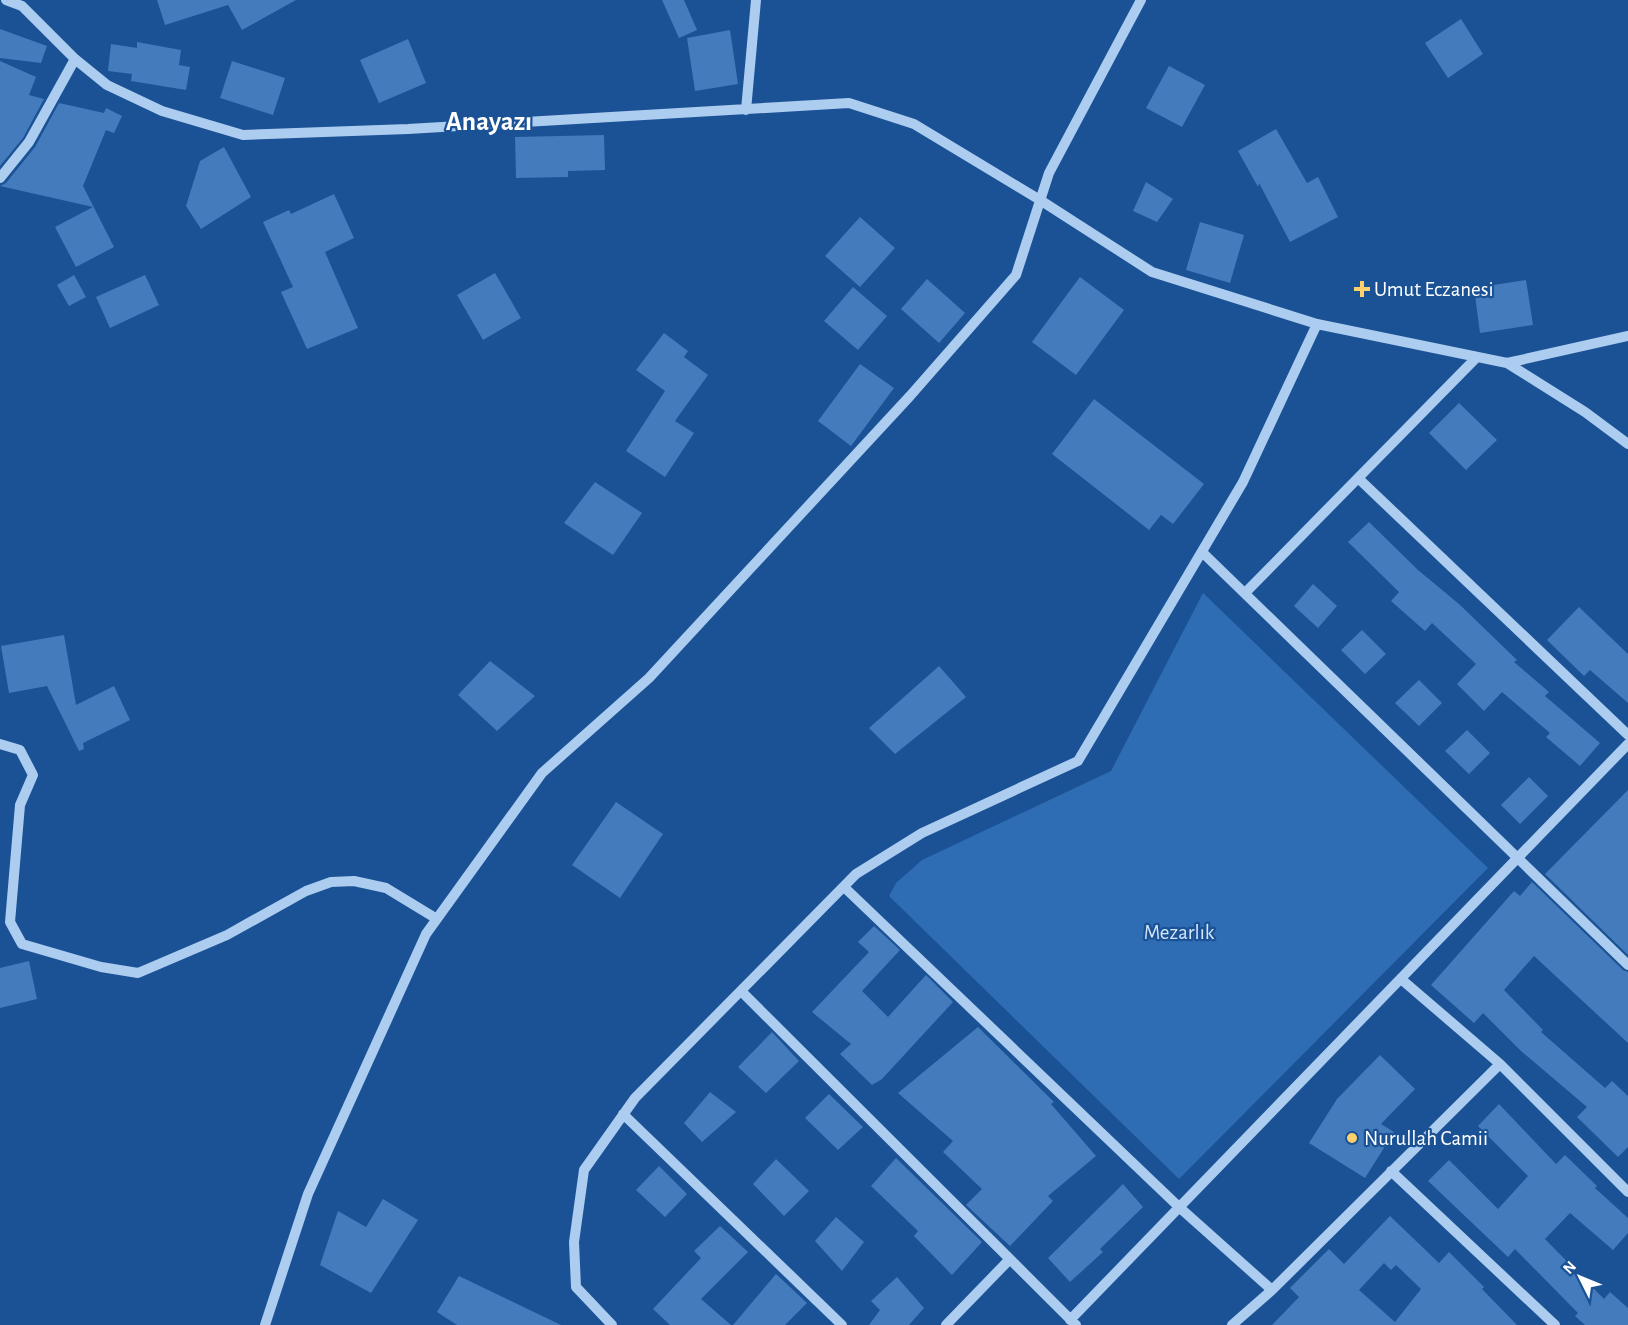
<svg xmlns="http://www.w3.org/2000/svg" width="1628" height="1325" font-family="'Alegreya Sans',sans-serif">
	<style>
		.green { fill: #2e6cb3 }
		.building { fill: #437bbc; fill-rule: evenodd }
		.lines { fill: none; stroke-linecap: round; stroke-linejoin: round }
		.minor { stroke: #acccf0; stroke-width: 10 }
		.poi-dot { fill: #ffd16b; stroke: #1a5295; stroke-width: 2 }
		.labels { text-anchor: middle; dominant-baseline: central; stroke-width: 4.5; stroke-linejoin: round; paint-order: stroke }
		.poi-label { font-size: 21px; fill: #fff; stroke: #1a5295; text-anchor: start }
		.park-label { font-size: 21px; fill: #d3e6fb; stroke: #1a5295 }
		.district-label { font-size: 27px; font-weight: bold; fill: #fff; stroke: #1a5295 }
	</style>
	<rect width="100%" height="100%" fill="#1a5295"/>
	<path class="green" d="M 1203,593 L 1488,868 L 1179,1179 L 889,896 L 896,883 L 922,860 L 1111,771 Z"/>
	<path class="building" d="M 157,0 L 296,0 L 242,30 L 228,5 L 165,25 Z
		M 662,0 L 684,0 L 697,30 L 679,38 Z
		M 1461,19 L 1483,54 L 1448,78 L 1425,43 Z
		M 0,29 L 47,46 L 41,63 L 0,58 Z
		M 730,30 L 738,84 L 695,91 L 687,38 Z
		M 408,39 L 426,83 L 379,103 L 360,60 Z
		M 137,42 L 181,50 L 179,65 L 190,67 L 186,90 L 131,81 L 132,74 L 108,71 L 111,44 L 137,48 Z
		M 0,61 L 36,77 L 29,95 L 44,99 L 23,138 L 0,166 Z
		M 232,61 L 285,78 L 273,115 L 220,98 Z
		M 1169,66 L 1205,85 L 1182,127 L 1146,108 Z
		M 59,103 L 104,113 L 106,108 L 122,116 L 114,133 L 106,130 L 83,186 L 114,247 L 76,267 L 55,227 L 93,207 L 0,186 L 6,183 L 35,147 Z
		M 1276,129 L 1307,183 L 1318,177 L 1338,217 L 1290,242 L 1259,183 L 1258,187 L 1238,151 Z
		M 604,135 L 605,170 L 568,171 L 568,177 L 516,178 L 515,137 Z
		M 224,147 L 251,197 L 201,229 L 186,206 L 200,161 Z
		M 1146,182 L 1173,199 L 1157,222 L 1133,211 Z
		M 334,194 L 354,238 L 325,252 L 358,328 L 307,349 L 281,292 L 293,287 L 263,222 L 289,210 L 291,214 Z
		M 860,217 L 895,248 L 860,287 L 825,256 Z
		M 1200,222 L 1244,235 L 1230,283 L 1186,270 Z
		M 495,273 L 521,318 L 483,340 L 457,295 Z
		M 74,275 L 86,297 L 69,306 L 57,285 Z
		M 145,275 L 159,305 L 110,328 L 96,297 Z
		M 1080,277 L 1124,310 L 1076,375 L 1032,342 Z
		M 927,279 L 965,313 L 939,343 L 901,309 Z
		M 1526,280 L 1533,325 L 1480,333 L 1474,288 Z
		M 853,287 L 887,316 L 858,350 L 824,321 Z
		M 664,333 L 688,351 L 684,357 L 708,375 L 675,421 L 694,433 L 665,477 L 626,451 L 665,391 L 636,370 Z
		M 860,364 L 894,388 L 851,446 L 818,421 Z
		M 1094,399 L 1204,484 L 1173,524 L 1161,515 L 1149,530 L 1052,454 Z
		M 1459,403 L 1497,440 L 1466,470 L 1429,433 Z
		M 595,482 L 642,513 L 613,555 L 564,523 Z
		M 1369,522 L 1418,570 L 1459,604 L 1517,660 L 1514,662 L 1549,692 L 1545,696 L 1600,743 L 1580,766 L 1546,737 L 1550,733 L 1502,692 L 1484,711 L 1457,684 L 1476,664 L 1432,623 L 1425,631 L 1391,601 L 1399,592 L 1348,542 Z
		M 1313,584 L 1337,606 L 1318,628 L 1294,606 Z
		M 1579,607 L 1628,654 L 1628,703 L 1590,670 L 1584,676 L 1547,640 Z
		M 1362,630 L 1386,654 L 1365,674 L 1341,650 Z
		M 64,635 L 76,705 L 114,686 L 130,720 L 83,743 L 84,749 L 79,751 L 47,686 L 9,693 L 1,646 Z
		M 490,661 L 535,696 L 497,731 L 458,695 Z
		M 939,666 L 966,697 L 895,754 L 869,728 Z
		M 1419,680 L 1442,703 L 1419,726 L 1395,703 Z
		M 1467,730 L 1490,753 L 1469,774 L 1445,751 Z
		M 1529,777 L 1548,796 L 1520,824 L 1501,805 Z
		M 1628,790 L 1628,955 L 1545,874 Z
		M 616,802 L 663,834 L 620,898 L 572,865 Z
		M 1532,882 L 1623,970 L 1628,972 L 1628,1043 L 1534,956 L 1504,990 L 1543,1030 L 1541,1032 L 1605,1088 L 1612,1081 L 1628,1096 L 1628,1147 L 1618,1157 L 1577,1117 L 1587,1107 L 1521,1051 L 1483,1013 L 1474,1023 L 1431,985 L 1514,891 L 1520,896 Z
		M 874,926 L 900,950 L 862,991 L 888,1017 L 926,975 L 953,1002 L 882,1079 L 872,1085 L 840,1054 L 851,1044 L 812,1012 L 869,952 L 858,942 Z
		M 29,961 L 37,999 L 0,1008 L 0,968 Z
		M 978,1027 L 1054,1102 L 1051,1104 L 1096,1156 L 1048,1196 L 1053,1201 L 1010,1246 L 966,1205 L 982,1189 L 943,1152 L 953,1141 L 898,1093 Z
		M 772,1032 L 799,1061 L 766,1093 L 738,1067 Z
		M 1380,1055 L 1415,1089 L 1381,1124 L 1394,1132 L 1365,1178 L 1309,1143 L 1337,1099 Z
		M 710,1092 L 736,1112 L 702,1142 L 684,1123 Z
		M 829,1094 L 863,1127 L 838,1150 L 805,1118 Z
		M 1499,1104 L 1556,1164 L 1565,1155 L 1597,1186 L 1595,1188 L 1628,1218 L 1628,1233 L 1613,1250 L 1570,1213 L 1545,1239 L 1604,1299 L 1610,1292 L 1628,1308 L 1628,1325 L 1585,1325 L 1575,1316 L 1578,1313 L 1515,1249 L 1508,1257 L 1428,1181 L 1449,1160 L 1498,1209 L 1528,1176 L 1478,1126 Z
		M 896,1158 L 982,1242 L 952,1275 L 914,1236 L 918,1231 L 871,1186 Z
		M 776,1159 L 809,1191 L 784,1216 L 753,1184 Z
		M 659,1166 L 687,1194 L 665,1217 L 636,1190 Z
		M 1123,1184 L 1143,1207 L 1100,1249 L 1103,1252 L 1070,1282 L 1048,1258 Z
		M 383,1199 L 418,1220 L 371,1293 L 320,1265 L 338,1211 L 366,1227 Z
		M 1390,1216 L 1439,1263 L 1449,1252 L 1484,1287 L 1482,1289 L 1517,1325 L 1272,1325 L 1299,1297 L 1290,1288 L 1329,1249 L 1344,1264 ZM 1384,1263 L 1391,1270 L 1396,1265 L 1421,1289 L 1395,1322 L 1359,1290 Z
		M 836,1217 L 864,1242 L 842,1271 L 815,1241 Z
		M 720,1226 L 748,1252 L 701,1299 L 731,1325 L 670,1325 L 653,1309 L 701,1258 L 694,1251 Z
		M 776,1274 L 807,1303 L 785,1325 L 733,1325 Z
		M 459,1276 L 561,1325 L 457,1325 L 437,1312 Z
		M 897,1277 L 924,1308 L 909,1325 L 869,1325 L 880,1310 L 871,1301 Z"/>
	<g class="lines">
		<path class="minor" d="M 6,0 L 22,6 L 75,59 L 107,85 L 162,111 L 243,135 L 408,129 L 849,103 L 914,124 L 1040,200 L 1152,272 L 1317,324 L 1507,363 L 1585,412 L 1628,444
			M 746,110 L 756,0
			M 0,178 L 29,142 L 75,59
			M 1507,363 L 1628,336
			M 1358,478 L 1628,735
			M 1202,552 L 1628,965
			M 1245,593 L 1477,357
			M 0,744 L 20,750 L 33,775 L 20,805 L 10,922 L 22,944 L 101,967 L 138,973 L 227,935 L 306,891 L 331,882 L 354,881 L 386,888 L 437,919
			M 844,887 L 1179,1207 L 1272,1290
			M 1401,979 L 1500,1064 L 1628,1192
			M 741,991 L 1076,1325
			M 623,1114 L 842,1325
			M 1391,1171 L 1555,1325
			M 1070,1320 L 1628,744
			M 265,1325 L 308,1194 L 426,934 L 542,773 L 649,678 L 910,396 L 1016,275 L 1049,173 L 1141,0
			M 612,1325 L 576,1287 L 574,1242 L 584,1170 L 635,1098 L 856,874 L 922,833 L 1078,761 L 1243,482 L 1317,324
			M 946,1325 L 1009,1260
			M 1232,1325 L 1272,1290 L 1500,1064"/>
	</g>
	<g class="poi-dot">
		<path d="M1359 280h6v6h6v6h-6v6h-6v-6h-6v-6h6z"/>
		<circle cx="1352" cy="1138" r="6"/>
	</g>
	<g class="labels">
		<g class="poi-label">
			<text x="1374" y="289">Umut Eczanesi</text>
			<text x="1364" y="1138">Nurullah Camii</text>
		</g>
		<g class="park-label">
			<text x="1179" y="932">Mezarlık</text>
		</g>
		<g class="district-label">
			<text x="489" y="121">Anayazı</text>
		</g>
	</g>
	<g transform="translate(1580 1277) rotate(313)" stroke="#1a5295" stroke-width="4.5" paint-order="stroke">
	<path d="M0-4.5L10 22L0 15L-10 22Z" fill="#ffffff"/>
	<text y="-9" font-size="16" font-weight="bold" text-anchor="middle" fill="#ffffff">N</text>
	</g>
</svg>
